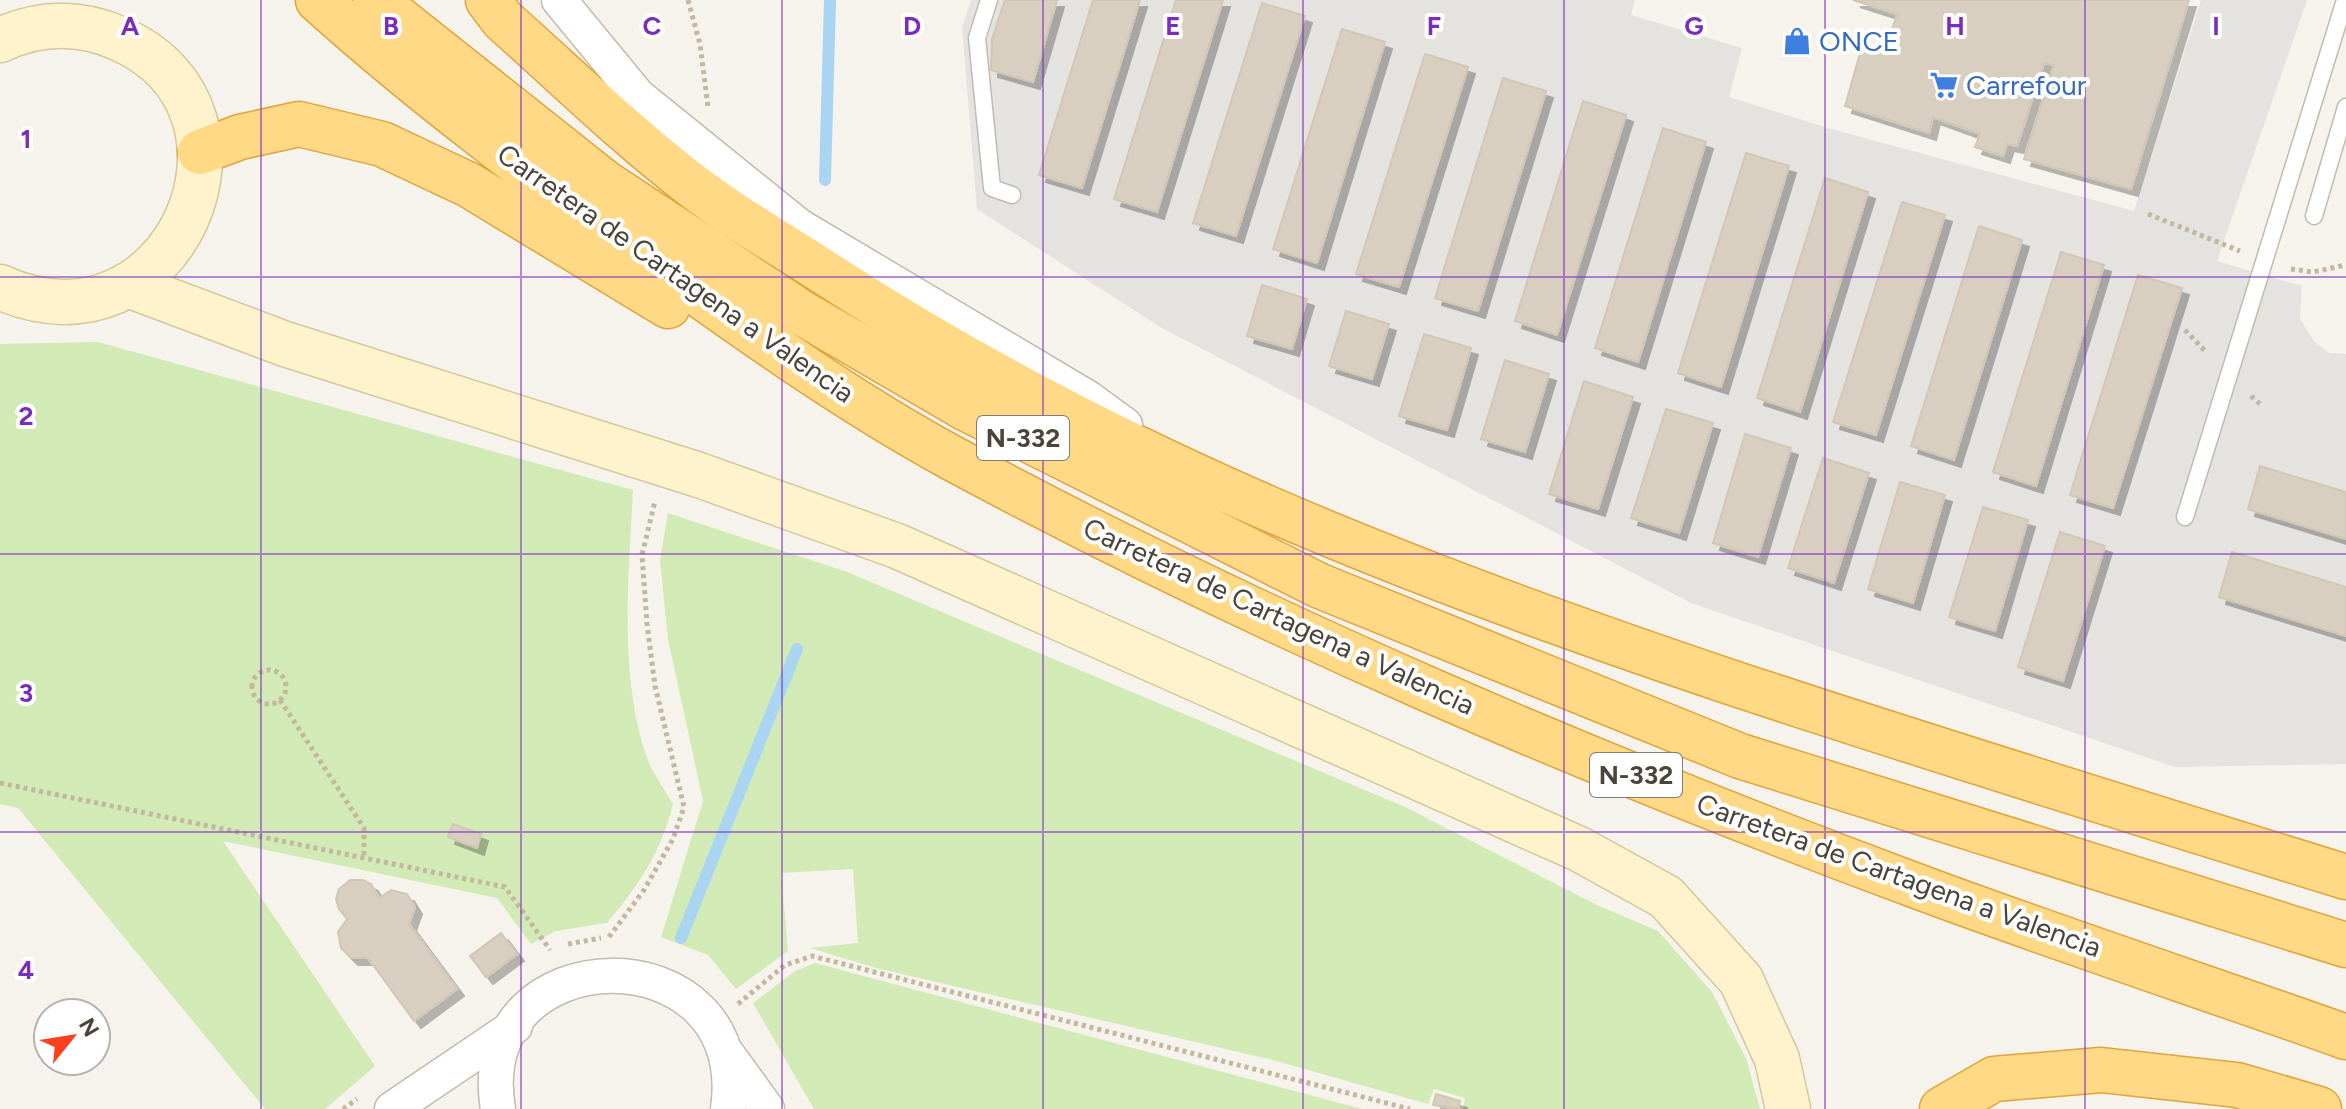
<svg xmlns="http://www.w3.org/2000/svg" width="2346" height="1109" font-family="Figtree,sans-serif">
	<style>
		.green { fill: #d2eab5 }
		.parking { fill: #e5e3e0 }
		.lines { fill: none; stroke-linecap: round; stroke-linejoin: round }
		.stream { stroke: #a9d4f2; stroke-width: 12 }
		.building { fill: #d8cfc1; stroke: #d3c7b4; stroke-width: 2; filter: url(#shadow) }
		.service-casing { stroke: #c2bbae; stroke-width: 19 }
		.minor-casing { stroke: #c2bbae; stroke-width: 37 }
		.secondary-casing { stroke: #d6c79b; stroke-width: 47 }
		.trunk-casing { stroke: #e0a43c; stroke-width: 47 }
		.path { stroke: #c4b79f; stroke-width: 5; stroke-dasharray: 4 4; stroke-linecap: butt }
		.service { stroke: #fff; stroke-width: 16 }
		.minor { stroke: #fff; stroke-width: 34 }
		.secondary { stroke: #fff3cd; stroke-width: 44 }
		.trunk { stroke: #ffd985; stroke-width: 44 }
		.grid { fill: none; stroke: #7b2cbf; stroke-width: 2; stroke-opacity: 0.55 }
		.labels { text-anchor: middle; dominant-baseline: central; stroke-width: 8; stroke-linejoin: round; paint-order: stroke }
		.shield { fill: #fff; stroke: #817c74; stroke-width: 2 }
		.shield-label { font-size: 26px; font-weight: bold; fill: #4b4439 }
		.shop-label { font-size: 28px; fill: #366cbe; stroke: #fff; text-anchor: start }
		.street-label { font-size: 28px; fill: #4b4439; stroke: #fff }
		.grid-label { font-size: 26px; text-anchor: middle; font-weight: bold; fill: #7b2cbf; stroke: #fff; stroke-width: 8; stroke-linejoin: round; paint-order: stroke }
	</style>
	<defs>
		<filter id="shadow"><feDropShadow dx="7" dy="7" stdDeviation="0" flood-color="#0004"/></filter>
	</defs>
	<rect width="100%" height="100%" fill="#f6f3ec"/>
	<path class="green" d="M 98,342 L 633,490 C 629,573 619,669 644,749 C 649,768 663,787 673,804 C 662,851 638,886 607,923 L 556,931 L 531,944 L 497,898 L 223,841 L 375,1066 L 325,1109 L 265,1109 L 18,808 L 0,804 L 0,344 Z
		M 668,513 L 847,572 L 1405,807 L 1597,905 L 1658,931 L 1712,992 L 1746,1058 L 1760,1109 L 1463,1109 L 1465,1098 L 1434,1089 L 1428,1104 L 1273,1060 L 876,968 L 810,948 L 858,943 L 853,869 L 781,873 L 788,951 L 736,989 L 708,955 L 661,937 L 703,801 L 668,639 L 660,560 Z
		M 815,963 L 1362,1109 L 814,1109 L 753,1003 L 795,971 Z"/>
	<path class="parking" d="M 971,0 L 1635,0 L 1631,15 L 1742,48 L 1729,97 L 1828,128 L 2134,211 L 2201,0 L 2307,0 L 2217,261 L 2302,286 L 2300,319 L 2315,343 L 2330,353 L 2346,354 L 2346,764 L 2175,767 L 1691,603 L 1160,327 L 977,209 L 962,27 Z"/>
	<g class="lines">
		<path class="stream" d="M 825,180 L 830,0
			M 681,938 L 797,649"/>
	</g>
	<path class="building" d="M 1005,0 L 1057,0 L 1033,82 L 991,70 L 992,39 Z
		M 1093,0 L 1140,0 L 1082,188 L 1039,175 Z
		M 1176,0 L 1223,0 L 1157,212 L 1114,199 Z
		M 1853,0 L 2189,0 L 2131,189 L 2024,159 L 2054,65 L 2044,63 L 2017,146 L 2007,144 L 2003,156 L 1975,147 L 1980,134 L 1933,117 L 1929,133 L 1845,106 L 1863,43 L 1885,51 L 1897,14 Z
		M 1262,3 L 1305,16 L 1236,236 L 1193,223 Z
		M 1342,29 L 1385,42 L 1317,263 L 1273,249 Z
		M 1425,54 L 1468,67 L 1399,287 L 1356,274 Z
		M 1503,78 L 1546,91 L 1478,311 L 1435,298 Z
		M 1583,101 L 1626,115 L 1557,335 L 1515,321 Z
		M 1663,128 L 1706,142 L 1638,362 L 1595,348 Z
		M 1746,153 L 1789,166 L 1721,387 L 1678,373 Z
		M 1825,178 L 1868,192 L 1800,412 L 1757,398 Z
		M 1902,202 L 1945,215 L 1876,435 L 1833,422 Z
		M 1979,226 L 2022,240 L 1954,460 L 1911,446 Z
		M 2061,252 L 2104,265 L 2036,486 L 1993,472 Z
		M 2138,275 L 2182,288 L 2113,508 L 2070,495 Z
		M 1262,285 L 1307,299 L 1292,349 L 1247,336 Z
		M 1346,311 L 1389,324 L 1372,379 L 1329,366 Z
		M 1424,334 L 1471,348 L 1447,430 L 1399,416 Z
		M 1505,360 L 1549,374 L 1525,452 L 1481,439 Z
		M 1584,381 L 1633,397 L 1598,509 L 1549,494 Z
		M 1666,409 L 1713,423 L 1679,533 L 1631,518 Z
		M 1745,434 L 1791,448 L 1758,557 L 1713,543 Z
		M 1823,458 L 1869,473 L 1834,583 L 1788,568 Z
		M 2260,466 L 2346,492 L 2346,539 L 2248,509 Z
		M 1900,482 L 1945,495 L 1913,603 L 1868,589 Z
		M 1983,507 L 2028,520 L 1995,631 L 1949,617 Z
		M 2060,532 L 2105,546 L 2063,681 L 2018,667 Z
		M 2232,552 L 2346,587 L 2346,636 L 2219,597 Z
		M 453,824 L 481,834 L 477,848 L 448,837 Z
		M 350,880 L 363,880 L 371,884 L 379,898 L 391,890 L 407,894 L 415,907 L 409,924 L 457,989 L 414,1021 L 368,958 L 351,958 L 341,948 L 338,932 L 347,919 L 339,909 L 336,899 L 339,889 Z
		M 501,933 L 517,954 L 486,977 L 470,956 Z
		M 1436,1094 L 1460,1101 L 1458,1109 L 1433,1105 Z"/>
	<g class="lines">
		<defs>
			<path id="service" d="M 989,0 L 977,38 L 992,188 L 1012,195
				M 2314,216 L 2346,107
				M 2185,517 L 2345,0"/>
			<path id="minor" d="M 559,0 L 638,96 L 799,226 L 1088,398 L 1125,425
				M 725,1051 L 767,1109
				M 392,1109 L 515,1026
				M 498,1109 C 468,934 753,929 728,1109"/>
			<path id="secondary" d="M 0,40 C 39,22 79,21 118,38 C 284,109 174,366 0,287
				M 128,285 L 285,344 L 699,475 L 897,546 L 1579,849 L 1666,897 L 1741,980 L 1777,1059 L 1788,1109"/>
			<path id="trunk" d="M 318,0 C 427,98 544,185 663,269 C 757,336 851,403 952,458 C 1263,626 1591,765 1922,888 C 2062,940 2205,987 2346,1037
				M 375,0 L 604,182 L 802,313 L 965,408 L 1320,586 L 1740,756 L 2346,945
				M 488,0 L 503,20 C 564,74 624,133 689,183 C 732,217 782,244 827,274 C 1115,461 1412,575 1736,684 C 1939,751 2142,814 2346,877
				M 200,152 L 240,137 L 299,124 L 382,144 L 469,185 L 668,306
				M 1942,1109 L 1994,1079 L 2101,1070 L 2237,1085 L 2319,1109"/>
		</defs>
		<use href="#service" class="service-casing"/>
		<use href="#minor" class="minor-casing"/>
		<use href="#secondary" class="secondary-casing"/>
		<use href="#trunk" class="trunk-casing"/>
		<path class="path" d="M 688,0 L 700,44 L 708,107
			M 2148,214 L 2240,251
			M 2291,269 L 2313,272 L 2346,265
			M 2185,330 L 2207,353
			M 2251,396 L 2260,404
			M252 687a17 17 0 1 1 34 0a17 17 0 1 1-34 0Z
			M 280,700 L 364,828 L 364,856
			M 0,783 L 505,887 L 550,950
			M 609,937 L 644,890 L 673,839 L 684,807 L 655,686 L 647,624 L 642,555 L 655,501
			M 568,944 L 601,938
			M 738,1004 L 785,965 L 812,956 L 1410,1109
			M 343,1109 L 357,1099"/>
		<use href="#service" class="service"/>
		<use href="#minor" class="minor"/>
		<use href="#secondary" class="secondary"/>
		<use href="#trunk" class="trunk"/>
	</g>
	<path class="grid" d="M 261,0 L 261,1109M 521,0 L 521,1109M 782,0 L 782,1109M 1043,0 L 1043,1109M 1303,0 L 1303,1109M 1564,0 L 1564,1109M 1825,0 L 1825,1109M 2085,0 L 2085,1109M 0,277 L 2346,277M 0,554 L 2346,554M 0,832 L 2346,832"/>
	<defs>
		<symbol id="shop-bare" viewBox="-9 -9 18 18"><path d="M-5-2.5h2.3a2.7 3.5 0 0 1 5.4 0H5L5.5 6h-11ZM-1.5-2.5h3a1.5 2.3 0 0 0-3 0Z" fill="#3f7fe0" stroke="#fff" stroke-width="2.5" paint-order="stroke"/></symbol>
		<symbol id="supermarket-bare" viewBox="-9 -9 18 18"><path d="M-6-5.5h2.5l.6 2H6L4.5 2H-2.5L-4.4-4H-6ZM-1.5 3.2a1.3 1.3 0 1 0 .1 0ZM3 3.2a1.3 1.3 0 1 0 .1 0Z" fill="#3f7fe0" stroke="#fff" stroke-width="2.5" paint-order="stroke"/></symbol>
	</defs>
	<g fill-rule="evenodd">
		<use href="#shop-bare" x="1777" y="21" width="40" height="40"/>
		<use href="#supermarket-bare" x="1924" y="65" width="40" height="40"/>
	</g>
	<g class="labels">
		<g class="shield">
			<rect x="977" y="416" width="92" height="44" rx="6"/>
			<rect x="1590" y="753" width="92" height="44" rx="6"/>
		</g>
		<g class="shield-label">
			<text x="1023" y="438">N-332</text>
			<text x="1636" y="775">N-332</text>
		</g>
		<g class="shop-label">
			<text x="1819" y="41">ONCE</text>
			<text x="1966" y="85">Carrefour</text>
		</g>
		<g class="street-label">
			<text transform="translate(676 273) rotate(35)">Carretera de Cartagena a Valencia</text>
			<text transform="translate(1279 616) rotate(25)">Carretera de Cartagena a Valencia</text>
			<text transform="translate(1899 875) rotate(20)">Carretera de Cartagena a Valencia</text>
		</g>
	</g>
	<g class="grid-label">
		<text x="130" y="35">A</text>
		<text x="391" y="35">B</text>
		<text x="652" y="35">C</text>
		<text x="912" y="35">D</text>
		<text x="1173" y="35">E</text>
		<text x="1434" y="35">F</text>
		<text x="1694" y="35">G</text>
		<text x="1955" y="35">H</text>
		<text x="2216" y="35">I</text>
		<text x="26" y="148">1</text>
		<text x="26" y="425">2</text>
		<text x="26" y="702">3</text>
		<text x="26" y="979">4</text>
	</g>
	<g transform="translate(72 1037) rotate(60)"><circle r="38" fill="#ffffff" stroke="#b7b4b0" stroke-width="2"/>
	<path d="M0-6L14 30L0 20L-14 30Z" fill="#fc3f1d"/>
	<text y="-12" font-size="22" font-weight="bold" text-anchor="middle" fill="#4b4439">N</text>
	</g>
</svg>
